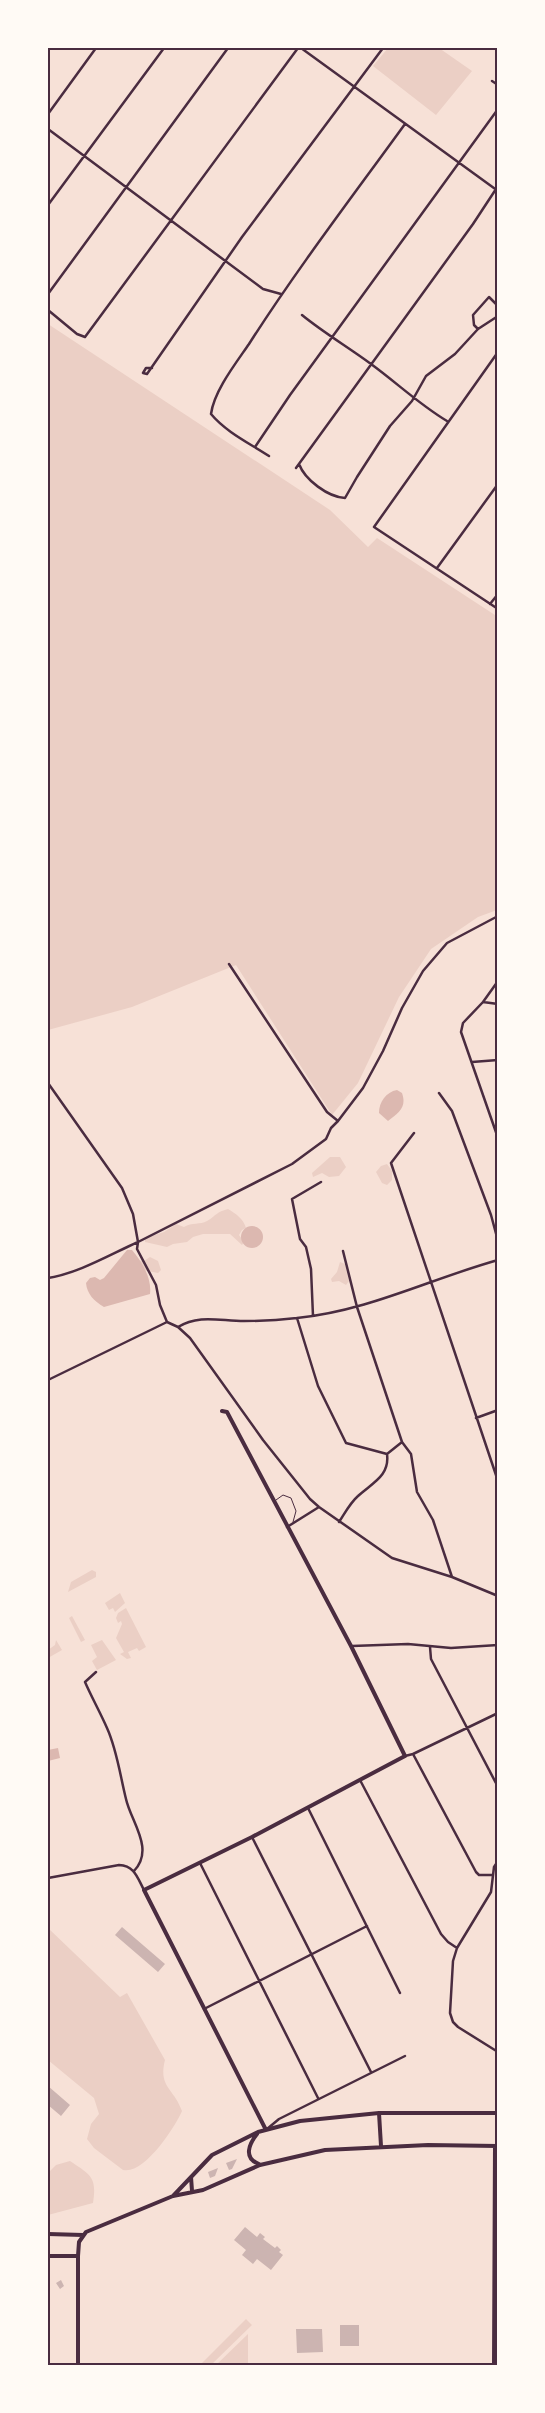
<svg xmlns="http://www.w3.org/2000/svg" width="545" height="2413" font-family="'Fira Sans',sans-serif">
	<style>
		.green { fill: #ebcfc5 }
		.water { fill: #dcb8b0 }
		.building { fill: #ccb4b1 }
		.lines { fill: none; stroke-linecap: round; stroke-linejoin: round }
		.service { stroke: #4a2c40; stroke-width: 1 }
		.minor { stroke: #4a2c40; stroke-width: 2.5 }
		.tertiary { stroke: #4a2c40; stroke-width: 4 }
		.neatline { fill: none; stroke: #4a2c40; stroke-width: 2 }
	</style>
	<rect width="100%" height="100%" fill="#f7e1d7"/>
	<path class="green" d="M 388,48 L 439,48 L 472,71 L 436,115 L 373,66 Z
		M 48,324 L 330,510 L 368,547 L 377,538 L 498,617 L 497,910 L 478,917 L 431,949 L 399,997 L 358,1083 L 332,1115 L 236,965 L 132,1007 L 48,1030 Z
		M 330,1157 L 340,1157 L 346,1167 L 339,1176 L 329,1177 L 322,1173 L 313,1177 L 312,1173 Z
		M 387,1164 L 392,1171 L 392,1180 L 387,1185 L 382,1183 L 376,1172 L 381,1166 Z
		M 228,1209 C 236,1214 243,1218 246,1228 L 242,1230 L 239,1235 L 244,1242 L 242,1245 L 230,1234 L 203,1234 L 193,1237 L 187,1242 L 173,1244 L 167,1247 L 145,1242 L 145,1238 L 164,1232 L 176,1224 L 184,1227 C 192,1222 200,1225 207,1221 C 217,1215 216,1212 228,1209 Z
		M 150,1257 L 158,1261 L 161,1270 L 158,1273 L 138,1269 L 134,1260 L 144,1261 Z
		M 340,1262 L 345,1264 L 349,1281 L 346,1285 L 339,1281 L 332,1282 L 331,1279 L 337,1272 Z
		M 92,1570 L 96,1572 L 96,1577 L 68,1592 L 71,1582 Z
		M 120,1593 L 125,1603 L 115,1612 L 113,1608 L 109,1610 L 105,1603 Z
		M 126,1608 L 146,1647 L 139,1651 L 137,1648 L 128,1652 L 131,1658 L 127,1659 L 120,1654 L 124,1652 L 116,1638 L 122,1624 L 121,1621 L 118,1623 L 116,1618 L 118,1613 Z
		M 72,1616 L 85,1640 L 81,1642 L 69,1618 Z
		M 56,1640 L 62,1650 L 48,1658 L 48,1650 L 55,1645 Z
		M 102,1640 L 116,1660 L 97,1670 L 92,1661 L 97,1657 L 91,1645 Z
		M 48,1928 L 120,1997 L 127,1993 L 165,2060 C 158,2087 174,2088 182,2111 C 175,2127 144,2175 123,2170 L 94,2148 L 87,2139 L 91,2124 L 99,2114 L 94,2098 L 48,2060 Z
		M 70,2161 C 91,2175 97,2177 93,2203 L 48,2215 L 48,2173 L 56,2165 Z
		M 246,2319 L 252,2325 L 211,2365 L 200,2365 Z
		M 248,2334 L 248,2363 L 245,2365 L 216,2365 Z"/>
	<path class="water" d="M 397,1090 L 402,1093 C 407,1107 399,1113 388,1121 L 379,1113 C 379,1102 386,1092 397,1090 Z
		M241 1237a11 11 0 1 1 22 0a11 11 0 1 1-22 0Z
		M 127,1250 L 132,1250 C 142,1262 152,1278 150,1294 L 104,1307 C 94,1301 87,1294 86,1283 L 90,1278 L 95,1277 L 100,1280 L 104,1278 Z
		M 58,1748 L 60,1758 L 48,1761 L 48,1750 Z"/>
	<path class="building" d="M 122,1927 L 165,1964 L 158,1972 L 115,1935 Z
		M 48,2086 L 70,2105 L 61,2116 L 48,2105 Z
		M 237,2159 L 232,2169 L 229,2170 L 226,2163 Z
		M 218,2168 L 215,2176 L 210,2178 L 208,2172 Z
		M 245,2227 L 257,2237 L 260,2233 L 265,2237 L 263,2239 L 275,2248 L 277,2246 L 281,2250 L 279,2252 L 283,2255 L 271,2270 L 257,2259 L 253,2264 L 242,2255 L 246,2250 L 234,2240 Z
		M 61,2280 L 64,2286 L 60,2289 L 56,2283 Z
		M 340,2325 L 359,2325 L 359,2346 L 340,2346 Z
		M 296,2329 L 322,2329 L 323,2352 L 297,2353 Z"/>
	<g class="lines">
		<path class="service" d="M 276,1500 L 283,1495 L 291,1498 L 296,1511 L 293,1522"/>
		<path class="minor" d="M 301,48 L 498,191
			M 492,81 L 498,85
			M 48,114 L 96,48
			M 48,129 L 263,289 L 281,294
			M 48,205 L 164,48
			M 48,294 L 228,48
			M 48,310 L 77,334 L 85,337 L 298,48
			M 302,315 C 324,333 348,347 371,364 C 397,383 420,405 447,421
			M 478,329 L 474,325 L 473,315 L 489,297 L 498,306
			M 498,352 L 374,527 L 498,609
			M 152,368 L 146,368 L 143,373 L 147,374 L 242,237 L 383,48
			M 255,447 L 290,395 L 498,109
			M 269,456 C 249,443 226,432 211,414 C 214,391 236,363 249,344 C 297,269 352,197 405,124
			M 299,464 C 305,480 328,497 345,498 L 357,477 L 390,426 L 412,401 L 426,376 L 455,354 L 478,329 L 498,316
			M 296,468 L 473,224 L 498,186
			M 437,568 L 498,484
			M 490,604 L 498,594
			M 229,964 L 327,1112 L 338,1121 L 331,1128 L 326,1139 L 292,1164 L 138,1242 L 137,1249 L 156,1285 L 160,1305 L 167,1322 L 178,1327 L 190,1338 L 263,1440 L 310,1499 L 319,1507 L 392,1558 L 452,1577 L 498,1596
			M 498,981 L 483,1002 L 463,1023 L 461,1032 L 498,1138
			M 483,1002 L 498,1004
			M 472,1062 L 498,1060
			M 48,1083 L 122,1188 L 133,1214 L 138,1242 C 109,1255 79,1273 48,1278
			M 439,1093 L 452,1111 L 491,1215 L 498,1241
			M 338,1121 L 363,1088 L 383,1051 L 402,1008 L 423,971 L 447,943 L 498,916
			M 414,1133 L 391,1163 L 498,1481
			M 343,1251 L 357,1307 L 402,1442 L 411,1454 L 417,1492 L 433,1520 L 452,1577
			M 313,1316 L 311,1269 L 306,1247 L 300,1239 L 292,1199 L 321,1182
			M 297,1318 L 318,1386 L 346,1443 L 387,1454 L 402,1442
			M 178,1327 C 199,1314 220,1321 244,1321 C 261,1321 280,1320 297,1318 C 368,1311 430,1279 498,1260
			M 48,1380 L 167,1322
			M 476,1418 L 498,1410
			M 339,1522 C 345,1513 350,1503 358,1496 C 372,1483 390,1476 387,1454
			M 287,1527 L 319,1507
			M 352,1646 L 408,1644 L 451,1648 L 498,1645
			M 430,1647 L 431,1659 L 498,1787
			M 96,1672 L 85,1682 C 92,1698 100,1712 107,1728 C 117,1750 120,1775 126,1799 C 131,1822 155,1849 134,1871
			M 413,1754 L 498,1713
			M 405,1756 L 413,1754 L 476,1872 L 479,1875 L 492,1875
			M 360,1780 L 441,1934 L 448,1942 L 457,1948
			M 308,1808 L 400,1993
			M 252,1837 L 371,2072
			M 498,1861 L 494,1867 L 491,1892 L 457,1948 L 453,1961 L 450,2013 L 453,2022 L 458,2027 L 498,2052
			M 200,1863 L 318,2098
			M 48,1878 L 119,1865 C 135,1866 137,1877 144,1890
			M 204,2009 L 367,1926
			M 267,2129 L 279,2119 L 405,2056"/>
		<path class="tertiary" d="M 222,1411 L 227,1412 L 351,1646 L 405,1756 L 252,1837 L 144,1890 L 266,2130
			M 379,2113 L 381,2146
			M 257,2134 C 249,2144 243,2158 259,2164
			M 191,2177 L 192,2191
			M 173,2196 L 212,2155 L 258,2132 L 300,2121 L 379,2113 L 498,2113
			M 48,2234 L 83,2235
			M 48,2256 L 78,2256
			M 78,2366 L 78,2256 L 79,2242 L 86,2232 L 173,2196 L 203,2190 L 260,2165 L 325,2150 L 428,2145 L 498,2146
			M 494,2366 L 495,2146"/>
	</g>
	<rect width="545" height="2413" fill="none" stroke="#fffaf5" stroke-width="98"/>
	<rect x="49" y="49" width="447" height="2315" class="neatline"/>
</svg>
